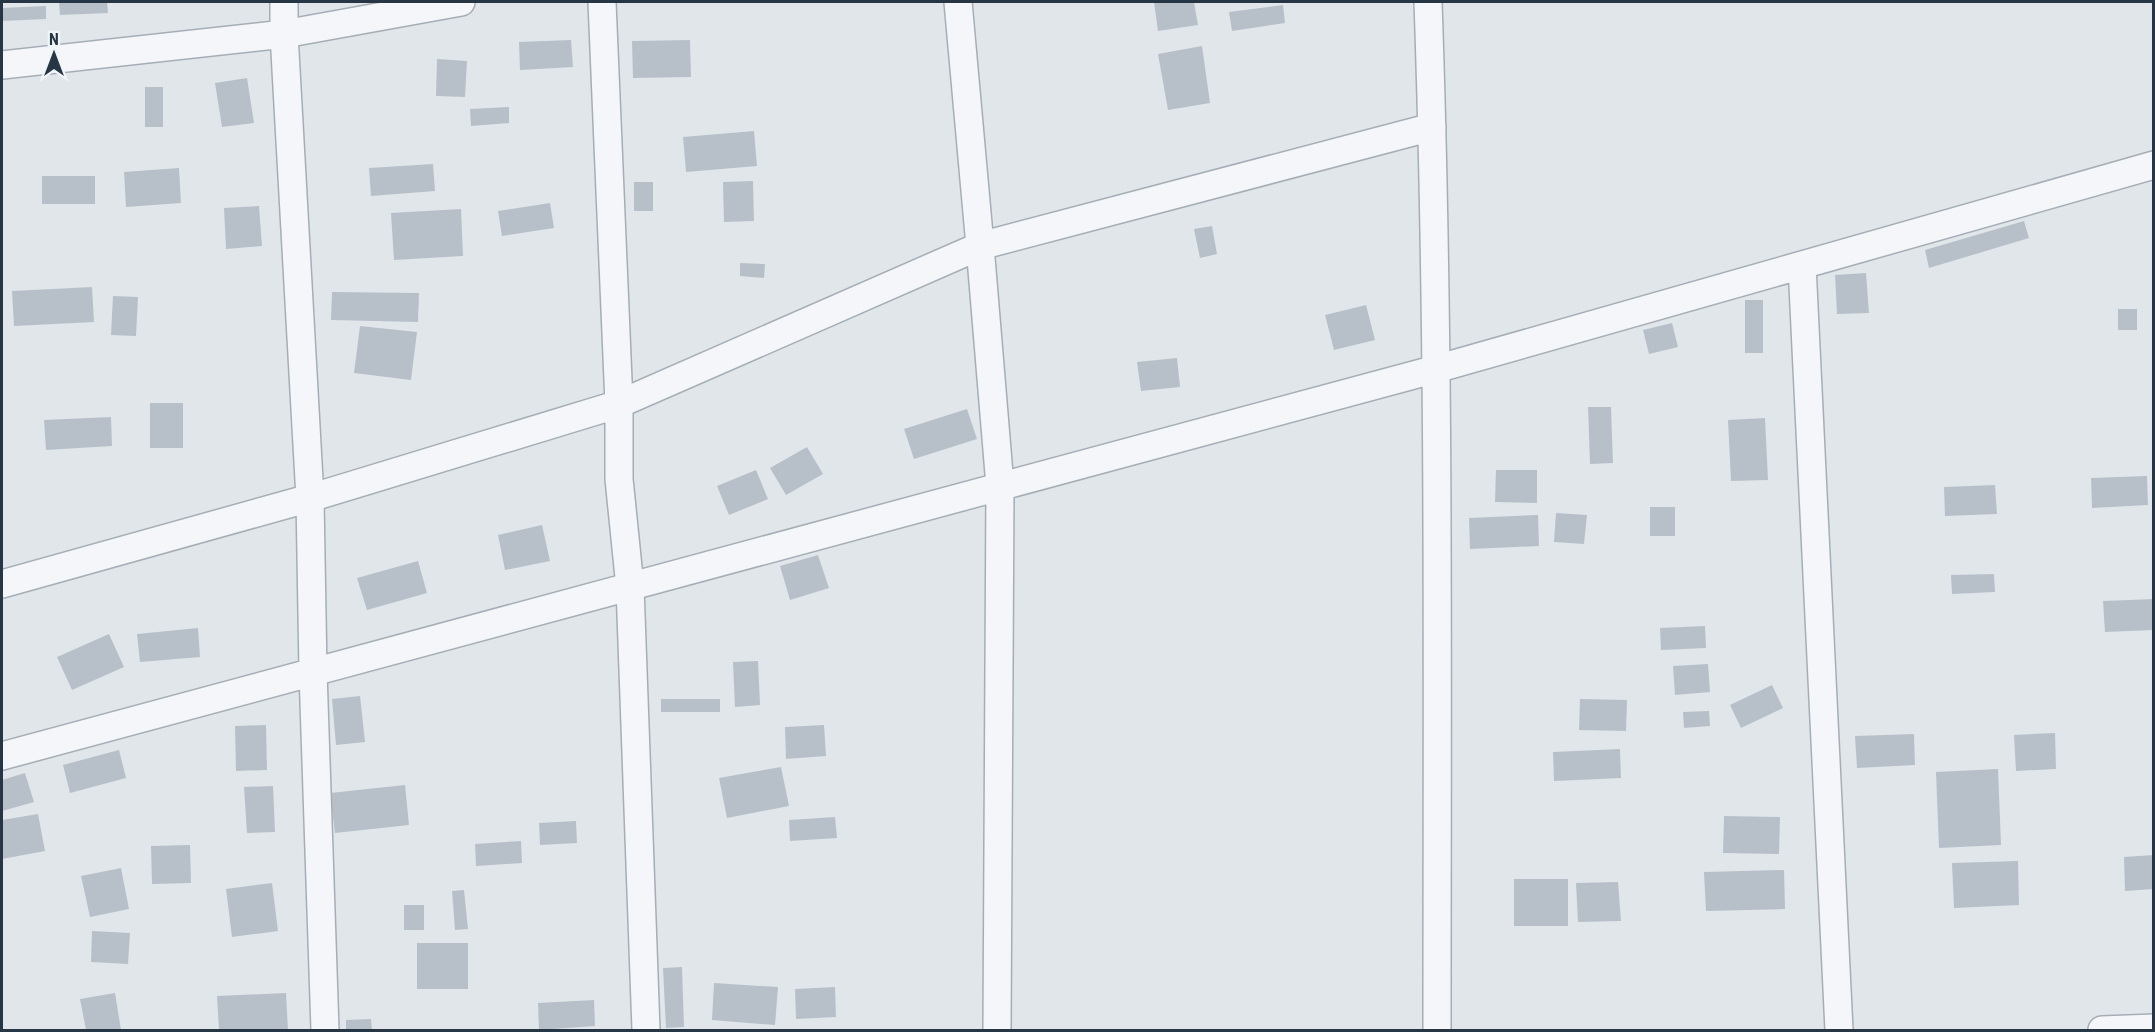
<svg xmlns="http://www.w3.org/2000/svg" width="2155" height="1032" font-family="'Roboto Condensed',sans-serif">
	<style>
		.building { fill: #b7c0c9 }
		.lines { fill: none; stroke-linecap: round; stroke-linejoin: round }
		.minor-casing { stroke: #a5aeb6; stroke-width: 30 }
		.minor { stroke: #f4f6f9; stroke-width: 27 }
	</style>
	<rect width="100%" height="100%" fill="#e1e6eb"/>
	<path class="building" d="M 59,2 L 107,2 L 108,13 L 60,15 Z
		M 1154,2 L 1194,2 L 1198,25 L 1158,31 Z
		M 1283,5 L 1285,23 L 1232,31 L 1229,12 Z
		M 46,6 L 46,19 L 2,21 L 2,8 Z
		M 571,40 L 573,67 L 520,70 L 519,42 Z
		M 690,40 L 691,77 L 633,78 L 632,41 Z
		M 1202,46 L 1210,103 L 1168,110 L 1158,54 Z
		M 437,59 L 467,61 L 465,97 L 436,96 Z
		M 247,78 L 254,123 L 222,127 L 215,83 Z
		M 145,87 L 163,87 L 163,127 L 145,127 Z
		M 509,107 L 509,123 L 471,126 L 470,109 Z
		M 754,131 L 757,166 L 686,172 L 683,137 Z
		M 433,164 L 435,191 L 371,196 L 369,168 Z
		M 179,168 L 181,203 L 126,207 L 124,172 Z
		M 42,176 L 95,176 L 95,204 L 42,204 Z
		M 753,181 L 754,221 L 724,222 L 723,182 Z
		M 634,182 L 653,182 L 653,211 L 634,211 Z
		M 550,203 L 554,228 L 502,236 L 498,211 Z
		M 259,206 L 262,246 L 226,249 L 224,208 Z
		M 461,209 L 463,256 L 394,260 L 391,213 Z
		M 2024,221 L 2029,238 L 1929,268 L 1925,250 Z
		M 1212,226 L 1217,254 L 1200,258 L 1194,229 Z
		M 740,263 L 765,264 L 764,278 L 740,276 Z
		M 1866,273 L 1869,313 L 1837,314 L 1835,275 Z
		M 92,287 L 94,322 L 14,326 L 12,291 Z
		M 332,292 L 419,293 L 418,322 L 331,320 Z
		M 113,296 L 138,297 L 136,336 L 111,335 Z
		M 1745,300 L 1763,300 L 1763,353 L 1745,353 Z
		M 1366,305 L 1375,340 L 1334,350 L 1325,315 Z
		M 2118,309 L 2137,309 L 2137,330 L 2118,330 Z
		M 1672,323 L 1678,347 L 1649,354 L 1643,330 Z
		M 360,326 L 417,332 L 411,380 L 354,373 Z
		M 1177,358 L 1180,387 L 1141,391 L 1137,362 Z
		M 150,403 L 183,403 L 183,448 L 150,448 Z
		M 1588,407 L 1611,407 L 1613,463 L 1590,464 Z
		M 967,409 L 977,439 L 914,459 L 904,429 Z
		M 111,417 L 112,446 L 46,450 L 44,420 Z
		M 1765,418 L 1768,480 L 1731,481 L 1728,420 Z
		M 807,447 L 823,474 L 786,495 L 770,468 Z
		M 756,470 L 768,499 L 729,515 L 717,486 Z
		M 1496,470 L 1537,470 L 1537,503 L 1495,502 Z
		M 2147,476 L 2148,505 L 2092,508 L 2091,478 Z
		M 1995,485 L 1997,514 L 1945,516 L 1944,487 Z
		M 1650,507 L 1675,507 L 1675,536 L 1650,536 Z
		M 1556,513 L 1587,515 L 1584,544 L 1554,542 Z
		M 1538,515 L 1539,546 L 1470,549 L 1469,518 Z
		M 542,525 L 550,561 L 505,570 L 498,535 Z
		M 818,555 L 829,588 L 790,600 L 780,566 Z
		M 418,561 L 427,593 L 367,610 L 357,578 Z
		M 1994,574 L 1995,592 L 1952,594 L 1951,575 Z
		M 2154,599 L 2154,630 L 2105,632 L 2103,601 Z
		M 1705,626 L 1706,648 L 1661,650 L 1660,628 Z
		M 198,628 L 200,657 L 140,662 L 137,634 Z
		M 109,634 L 124,667 L 72,690 L 57,657 Z
		M 758,661 L 760,705 L 735,707 L 733,662 Z
		M 1708,664 L 1710,692 L 1675,695 L 1673,666 Z
		M 1772,685 L 1783,708 L 1741,728 L 1730,705 Z
		M 360,696 L 365,742 L 336,745 L 332,699 Z
		M 661,699 L 720,699 L 720,712 L 661,712 Z
		M 1580,699 L 1627,700 L 1626,731 L 1579,730 Z
		M 1709,711 L 1710,726 L 1684,728 L 1683,712 Z
		M 266,725 L 267,770 L 236,771 L 235,726 Z
		M 824,725 L 826,756 L 786,759 L 785,727 Z
		M 2055,733 L 2056,769 L 2016,771 L 2014,735 Z
		M 1914,734 L 1915,765 L 1857,768 L 1855,736 Z
		M 1620,749 L 1621,778 L 1554,781 L 1553,752 Z
		M 119,750 L 126,778 L 70,793 L 63,765 Z
		M 781,767 L 789,806 L 727,818 L 719,778 Z
		M 1998,769 L 2001,845 L 1939,848 L 1936,772 Z
		M 25,773 L 34,802 L 2,811 L 2,780 Z
		M 405,785 L 409,825 L 335,833 L 330,793 Z
		M 273,786 L 275,832 L 247,833 L 244,787 Z
		M 38,814 L 45,851 L 2,859 L 2,820 Z
		M 1724,816 L 1780,817 L 1779,854 L 1723,853 Z
		M 835,817 L 837,838 L 790,841 L 789,820 Z
		M 576,821 L 577,843 L 540,845 L 539,823 Z
		M 521,841 L 522,863 L 476,866 L 475,844 Z
		M 190,845 L 191,883 L 152,884 L 151,846 Z
		M 2154,855 L 2154,889 L 2125,891 L 2124,857 Z
		M 2018,861 L 2019,905 L 1954,908 L 1952,863 Z
		M 121,868 L 129,909 L 90,917 L 81,876 Z
		M 1784,870 L 1785,909 L 1706,911 L 1704,872 Z
		M 1514,879 L 1568,879 L 1568,926 L 1514,926 Z
		M 1618,882 L 1621,921 L 1578,922 L 1576,883 Z
		M 272,883 L 278,931 L 232,937 L 226,889 Z
		M 464,890 L 468,929 L 455,930 L 452,891 Z
		M 404,905 L 424,905 L 424,930 L 404,930 Z
		M 92,931 L 130,933 L 128,964 L 91,962 Z
		M 417,943 L 468,943 L 468,989 L 417,989 Z
		M 682,967 L 684,1027 L 666,1028 L 663,968 Z
		M 714,983 L 778,987 L 775,1025 L 712,1020 Z
		M 835,987 L 836,1017 L 796,1019 L 795,989 Z
		M 115,993 L 121,1030 L 86,1030 L 80,999 Z
		M 286,993 L 288,1030 L 219,1030 L 217,996 Z
		M 594,1000 L 595,1026 L 539,1030 L 538,1003 Z
		M 371,1019 L 372,1030 L 346,1030 L 346,1020 Z"/>
	<g class="lines">
		<defs>
			<path id="minor" d="M 284,2 L 284,34 L 310,498 L 313,672 L 325,1030
				M 602,2 L 619,404 L 619,479 L 630,587 L 646,1030
				M 958,2 L 980,246 L 1000,486 L 997,1030
				M 1428,2 C 1440,344 1437,688 1437,1030
				M 2,65 L 284,34 L 461,2
				M 1802,265 L 1839,1030
				M 2,584 L 310,498 L 619,404 L 980,246 L 1432,127
				M 2,756 L 1436,369 L 2154,165
				M 2102,1030 L 2154,1028"/>
		</defs>
		<use href="#minor" class="minor-casing"/>
		<use href="#minor" class="minor"/>
	</g>
	<rect width="2155" height="1032" fill="none" stroke="#273644" stroke-width="6"/>
	<g transform="translate(54 54)" stroke="#f0f5f8" stroke-width="4.5" paint-order="stroke">
	<path d="M0-4.5L10 22L0 15L-10 22Z" fill="#273644"/>
	<text y="-9" font-size="16" font-weight="bold" text-anchor="middle" fill="#273644">N</text>
	</g>
</svg>
